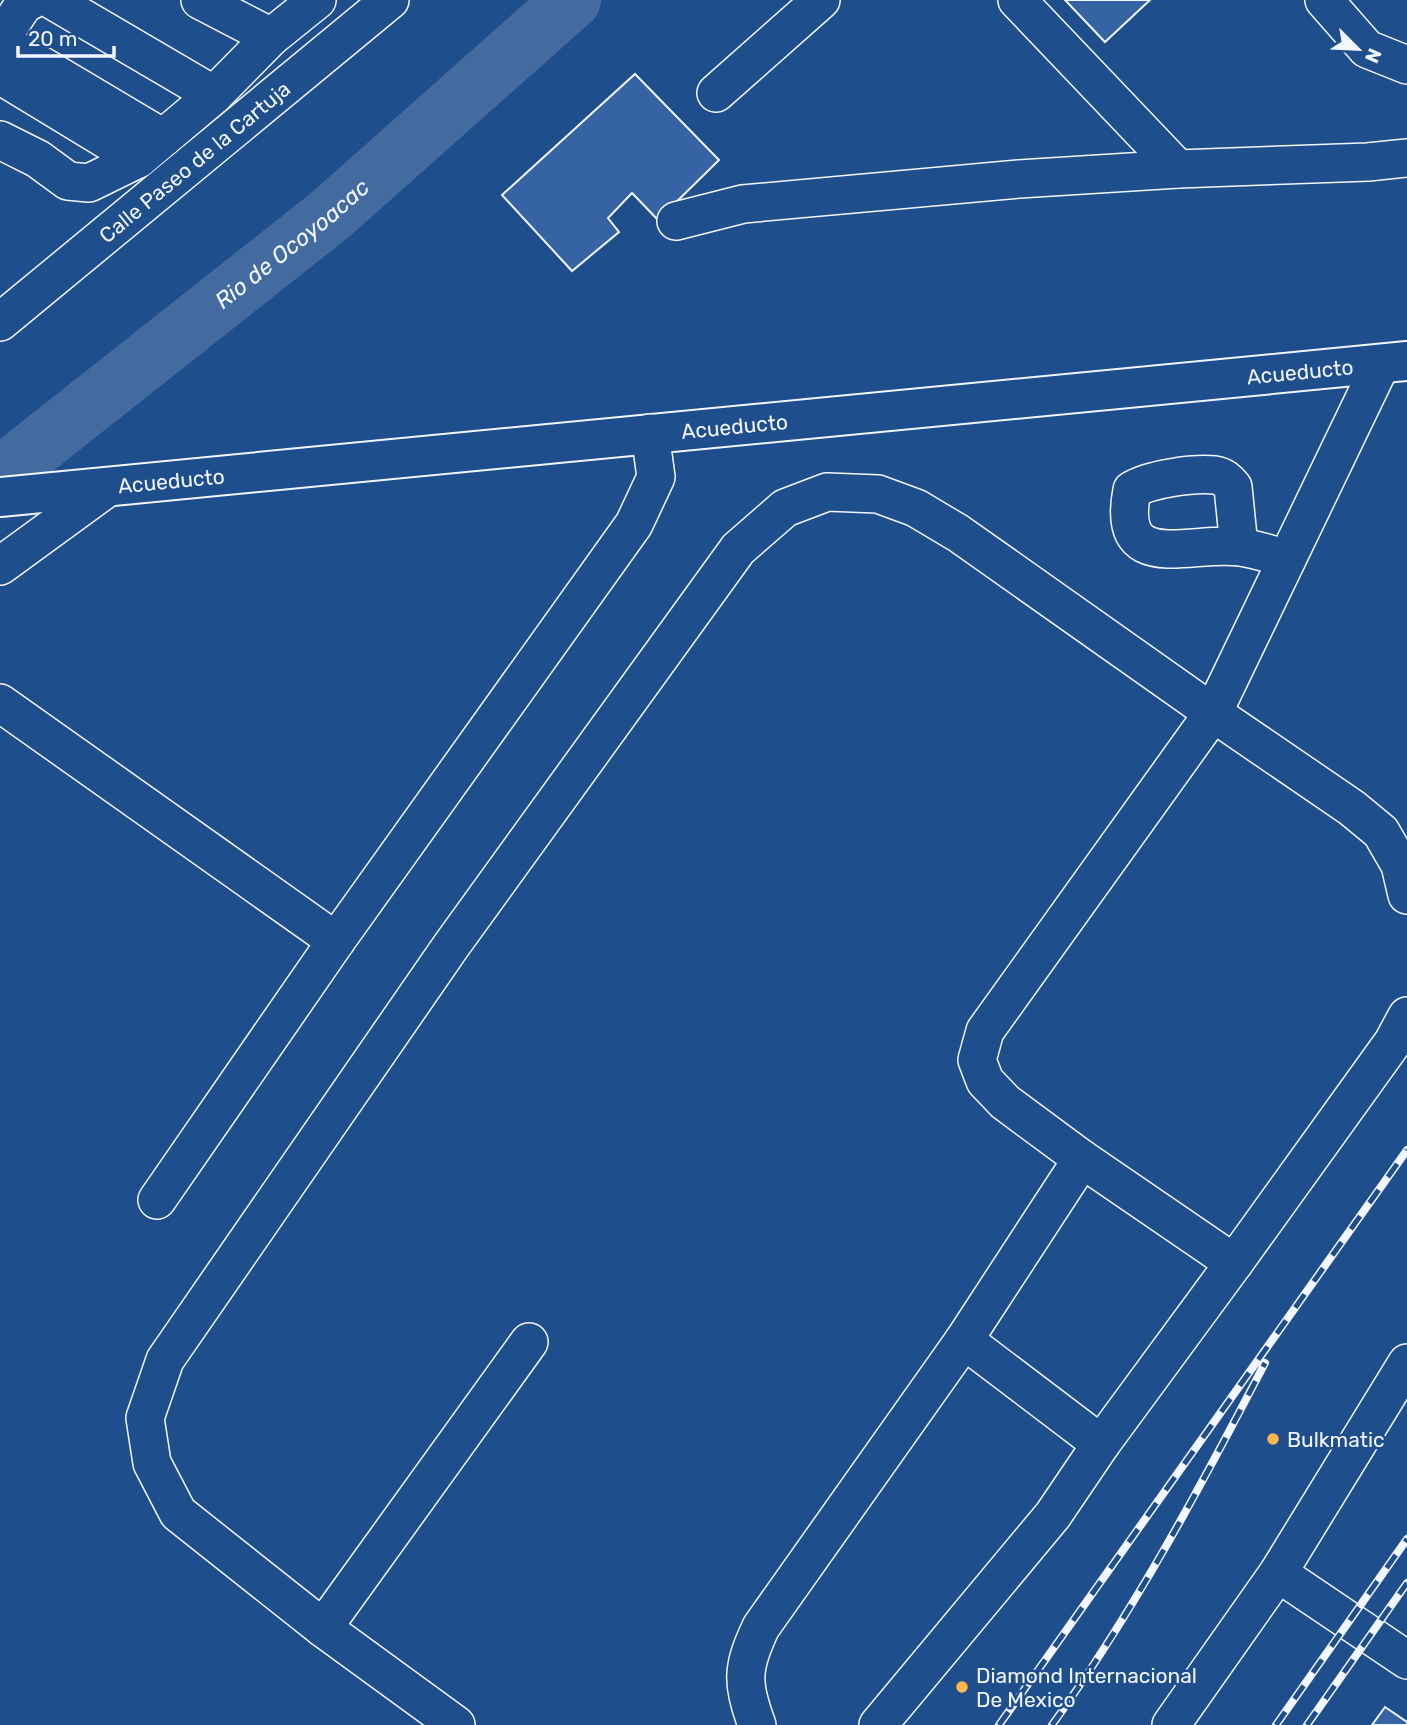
<svg xmlns="http://www.w3.org/2000/svg" width="1407" height="1725" font-family="Rubik,sans-serif">
	<style>
		.lines { fill: none; stroke-linecap: round; stroke-linejoin: round }
		.river { stroke: #446ba0; stroke-width: 58 }
		.building { fill: #3563a3; stroke: #f2f6ff; stroke-width: 2 }
		.minor-casing { stroke: #f2f6ff; stroke-width: 40 }
		.major-casing { stroke: #f2f6ff; stroke-width: 42 }
		.minor { stroke: #1f4e8c; stroke-width: 37 }
		.major { stroke: #1f4e8c; stroke-width: 38 }
		.rail-casing { stroke: #f2f6ff; stroke-width: 8 }
		.rail { stroke: #1f4e8c; stroke-width: 5; stroke-dasharray: 16; stroke-linecap: butt }
		.poi-dot { fill: #ffb74d; stroke: #1f4e8c; stroke-width: 2.5 }
		.labels { text-anchor: middle; dominant-baseline: central; stroke-width: 5; stroke-linejoin: round; paint-order: stroke }
		.street-label { font-size: 21px; fill: #f2f6ff; stroke: #1f4e8c }
		.poi-label { font-size: 21px; fill: #f2f6ff; stroke: #1f4e8c; text-anchor: start }
		.water-label { font-size: 23px; font-style: italic; fill: #f2f6ff; stroke: #1f4e8c }
	</style>
	<rect width="100%" height="100%" fill="#1f4e8c"/>
	<g class="lines">
		<path class="river" id="s1" d="M 0,476 L 330,215 L 572,0"/>
	</g>
	<path class="building" d="M 1065,0 L 1150,0 L 1105,42 Z
		M 635,74 L 719,160 L 658,220 L 632,193 L 608,218 L 619,232 L 572,271 L 502,195 Z
		M 1385,1707 L 1407,1722 L 1407,1725 L 1372,1725 Z"/>
	<g class="lines">
		<defs>
			<g id="minor">
				<path d="M 52,0 L 214,95"/>
				<path d="M 200,0 L 271,37"/>
				<path d="M 1017,0 L 1178,169 L 1368,162 L 1407,158"/>
				<path d="M 1324,0 L 1367,49 L 1407,65"/>
				<path d="M 0,40 L 24,4 L 32,0"/>
				<path d="M 0,41 L 163,138"/>
				<path d="M 0,71 L 8,80 L 138,159"/>
				<path d="M 716,93 L 821,0"/>
				<path d="M 0,140 L 38,159 L 68,181 L 89,183 L 138,159 L 214,95 L 271,37 L 317,0"/>
				<path d="M 676,221 L 743,204 L 1019,179 L 1178,169"/>
				<path id="s2" d="M 0,322 L 390,0"/>
				<path d="M 1239,547 L 1233,487 C 1228,481 1223,476 1215,475 C 1193,473 1150,479 1132,490 C 1115,577 1190,540 1240,547 C 1256,549 1272,555 1287,559"/>
				<path d="M 0,566 L 107,488"/>
				<path d="M 0,703 L 336,941"/>
				<path d="M 157,1200 L 336,941 L 634,524 L 656,477 L 650,433"/>
				<path d="M 1234,1263 L 1082,1159 L 1005,1102 L 985,1081 L 977,1060 L 985,1031 L 1213,713 L 1381,364"/>
				<path d="M 964,1340 L 1101,1444"/>
				<path d="M 1278,1573 L 1407,1660"/>
				<path d="M 323,1628 L 529,1342"/>
				<path d="M 456,1725 L 323,1628 L 178,1513 L 152,1463 L 145,1418 L 165,1360 L 451,946 L 738,549 L 785,508 L 827,492 L 878,494 L 916,508 L 958,533 L 1213,713 L 1352,808 L 1381,832 L 1400,865 L 1407,895"/>
				<path d="M 757,1725 C 741,1683 742,1667 761,1627 L 964,1340 L 1082,1159"/>
				<path d="M 878,1725 L 1053,1515 L 1101,1444 L 1234,1263 L 1393,1042 L 1407,1016"/>
				<path d="M 1171,1725 L 1278,1573 L 1407,1363"/>
			</g>
			<g id="major">
				<path id="s3" d="M 0,497 L 1407,361"/>
			</g>
		</defs>
		<use href="#minor" class="minor-casing"/>
		<use href="#major" class="major-casing"/>
		<use href="#minor" class="minor"/>
		<use href="#major" class="major"/>
		<defs>
			<path id="rail" d="M 999,1725 L 1407,1150
				M 1052,1725 C 1134,1611 1200,1488 1265,1363
				M 1276,1725 L 1407,1539
				M 1307,1725 L 1407,1583"/>
		</defs>
		<use href="#rail" class="rail-casing"/>
		<use href="#rail" class="rail"/>
	</g>
	<g class="poi-dot">
		<circle cx="1273" cy="1439" r="7"/>
		<circle cx="962" cy="1687" r="7"/>
	</g>
	<g class="labels">
		<g class="street-label">
			<text stroke="none"><textPath href="#s2" startOffset="252">Calle Paseo de la Cartuja</textPath></text>
			<text stroke="none"><textPath href="#s3" startOffset="1306">Acueducto</textPath></text>
			<text stroke="none"><textPath href="#s3" startOffset="738">Acueducto</textPath></text>
			<text stroke="none"><textPath href="#s3" startOffset="172">Acueducto</textPath></text>
		</g>
		<g class="poi-label">
			<text x="1287" y="1439">Bulkmatic</text>
			<text x="976" y="1675">Diamond Internacional<tspan x="976" dy="24">De Mexico</tspan></text>
		</g>
		<g class="water-label">
			<text stroke="none"><textPath href="#s1" startOffset="373">Rio de Ocoyoacac</textPath></text>
		</g>
	</g>
	<g transform="translate(1358 49) rotate(114)" stroke="#1f4e8c" stroke-width="5" paint-order="stroke">
	<path d="M0-5L12 26L0 18L-12 26Z" fill="#f2f6ff"/>
	<text y="-10" font-size="19" font-weight="bold" text-anchor="middle" fill="#f2f6ff">N</text>
	</g>
	<path d="M18 46v10h96v-10" fill="none" stroke="#f2f6ff" stroke-width="3.5"/>
	<text x="28" y="46" font-size="21" fill="#f2f6ff" stroke="#1f4e8c" stroke-width="5" paint-order="stroke">20 m</text>
</svg>
